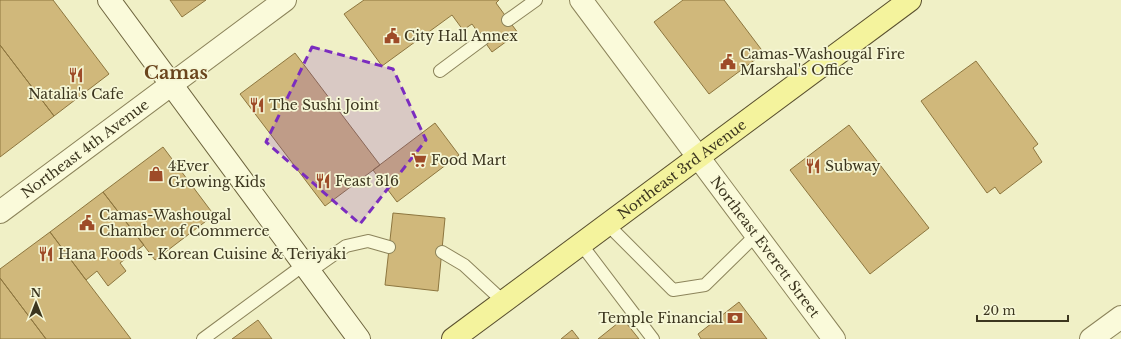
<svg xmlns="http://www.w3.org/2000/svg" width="1121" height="339" font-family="'Libre Baskerville',serif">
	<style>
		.building { fill: #d0b87b; stroke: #8d763f }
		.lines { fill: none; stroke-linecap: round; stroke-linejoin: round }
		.lane-casing { stroke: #8c845b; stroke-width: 14 }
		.street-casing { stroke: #8c845b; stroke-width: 24 }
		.secondary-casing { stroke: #6e653e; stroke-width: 24 }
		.primary-casing { stroke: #5a502f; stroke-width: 24 }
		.lane { stroke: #fafada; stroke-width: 12 }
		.street { stroke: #fafada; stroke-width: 22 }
		.secondary { stroke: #fafada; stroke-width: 22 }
		.primary { stroke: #f4f39d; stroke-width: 22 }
		.marked { fill: #7b2cbf; fill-opacity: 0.2; stroke: #7b2cbf; stroke-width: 3; stroke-dasharray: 8 5; stroke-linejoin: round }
		.labels { text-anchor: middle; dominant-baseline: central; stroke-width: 3.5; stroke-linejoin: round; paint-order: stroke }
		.poi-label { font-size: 14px; fill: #3c361f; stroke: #f6f7d6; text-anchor: start }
		.street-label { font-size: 14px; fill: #3c361f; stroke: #f6f7d6 }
		.district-label { font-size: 18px; font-weight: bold; fill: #6a451d; stroke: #f6f7d6 }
	</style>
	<rect width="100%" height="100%" fill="#f0f0c6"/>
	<path class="building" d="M 0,0 L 53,0 L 109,74 L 54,116 L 0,45 Z
		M 170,0 L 206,0 L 182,17 Z
		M 364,0 L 499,0 L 496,3 L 518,33 L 492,52 L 472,24 L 463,30 L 452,15 L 382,66 L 344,14 Z
		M 683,0 L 724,0 L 764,53 L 709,94 L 654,22 Z
		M 0,45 L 54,116 L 0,157 Z
		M 295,53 L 380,165 L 325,206 L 240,94 Z
		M 976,61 L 1038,144 L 1033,148 L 1042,162 L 1000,194 L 995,187 L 987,193 L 921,101 Z
		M 435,123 L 459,155 L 397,202 L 373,170 Z
		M 849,125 L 929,228 L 870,274 L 790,170 Z
		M 163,147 L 214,215 L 155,260 L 103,192 Z
		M 103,192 L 144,245 L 120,263 L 126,271 L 108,286 L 97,271 L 86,280 L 50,232 Z
		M 393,213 L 445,218 L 438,291 L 385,285 Z
		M 50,232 L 86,280 L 131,339 L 46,339 L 0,278 L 0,269 Z
		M 0,278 L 46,339 L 0,339 Z
		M 739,302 L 767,339 L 701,339 L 698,334 Z
		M 623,319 L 639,339 L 598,339 Z
		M 258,320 L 272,339 L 232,339 Z
		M 572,330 L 579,339 L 561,339 Z"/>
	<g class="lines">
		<defs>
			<path id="lane" d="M 508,20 L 536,0
				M 440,71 L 483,39
				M 608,225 L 673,290 L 705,285 L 756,235
				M 581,244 L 653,339
				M 442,252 L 464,265 L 504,302
				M 309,272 L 346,246 L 368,241 L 389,247
				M 203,339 L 305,264"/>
			<g id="street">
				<path id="s1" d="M 581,0 L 834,339"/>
				<path id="s2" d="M 0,212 L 285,0"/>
				<path d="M 1091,339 L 1121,317"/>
			</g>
			<path id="secondary" d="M 109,0 L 359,339"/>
			<g id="primary">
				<path id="s3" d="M 453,339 L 910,0"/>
			</g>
		</defs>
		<use href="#lane" class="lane-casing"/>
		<use href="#street" class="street-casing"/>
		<use href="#secondary" class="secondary-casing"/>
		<use href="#primary" class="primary-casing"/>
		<use href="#lane" class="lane"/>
		<use href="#street" class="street"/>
		<use href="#secondary" class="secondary"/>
		<use href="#primary" class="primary"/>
	</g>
	<path class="marked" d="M 312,47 L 393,69 L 426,140 L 360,224 L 266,142 Z"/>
	<defs>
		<symbol id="civic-bare" viewBox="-9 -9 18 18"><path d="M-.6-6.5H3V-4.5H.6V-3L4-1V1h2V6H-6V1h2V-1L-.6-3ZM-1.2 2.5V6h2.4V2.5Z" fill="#9e4b28" stroke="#f6f7d6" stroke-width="2.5" paint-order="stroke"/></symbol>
		<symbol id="restaurant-bare" viewBox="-9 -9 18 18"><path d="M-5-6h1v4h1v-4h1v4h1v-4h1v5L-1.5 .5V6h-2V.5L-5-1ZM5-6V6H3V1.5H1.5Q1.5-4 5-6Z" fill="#9e4b28" stroke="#f6f7d6" stroke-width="2.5" paint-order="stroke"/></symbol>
		<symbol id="supermarket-bare" viewBox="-9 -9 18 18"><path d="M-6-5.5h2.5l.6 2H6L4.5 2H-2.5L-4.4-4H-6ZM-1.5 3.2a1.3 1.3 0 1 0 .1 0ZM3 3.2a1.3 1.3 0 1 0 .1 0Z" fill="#9e4b28" stroke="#f6f7d6" stroke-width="2.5" paint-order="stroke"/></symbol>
		<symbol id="shop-bare" viewBox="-9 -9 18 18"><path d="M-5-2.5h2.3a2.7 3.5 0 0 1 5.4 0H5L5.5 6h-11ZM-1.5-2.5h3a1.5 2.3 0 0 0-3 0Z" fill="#9e4b28" stroke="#f6f7d6" stroke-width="2.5" paint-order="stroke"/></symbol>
		<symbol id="bank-bare" viewBox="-9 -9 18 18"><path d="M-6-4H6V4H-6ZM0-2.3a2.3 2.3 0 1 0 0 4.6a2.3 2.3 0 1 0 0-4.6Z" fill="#9e4b28" stroke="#f6f7d6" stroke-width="2.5" paint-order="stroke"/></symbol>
	</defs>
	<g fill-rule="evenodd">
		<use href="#civic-bare" x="381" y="25" width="22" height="22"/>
		<use href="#civic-bare" x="717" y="51" width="22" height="22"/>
		<use href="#restaurant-bare" x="65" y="64" width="22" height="22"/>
		<use href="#restaurant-bare" x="246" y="94" width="22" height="22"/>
		<use href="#supermarket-bare" x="408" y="149" width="22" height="22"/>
		<use href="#restaurant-bare" x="802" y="155" width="22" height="22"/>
		<use href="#shop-bare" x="145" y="163" width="22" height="22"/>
		<use href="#restaurant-bare" x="312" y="170" width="22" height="22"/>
		<use href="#civic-bare" x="76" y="212" width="22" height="22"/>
		<use href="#restaurant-bare" x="35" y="243" width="22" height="22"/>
		<use href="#bank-bare" x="724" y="307" width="22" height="22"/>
	</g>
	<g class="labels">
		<g class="poi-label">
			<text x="404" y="36">City Hall Annex</text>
			<text x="740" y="54">Camas-Washougal Fire<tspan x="740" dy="16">Marshal's Office</tspan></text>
			<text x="76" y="94" text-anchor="middle">Natalia's Cafe</text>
			<text x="269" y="105">The Sushi Joint</text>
			<text x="431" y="160">Food Mart</text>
			<text x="168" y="166">4Ever<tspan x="168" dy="16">Growing Kids</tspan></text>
			<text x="825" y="166">Subway</text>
			<text x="335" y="181">Feast 316</text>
			<text x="99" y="215">Camas-Washougal<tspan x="99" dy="16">Chamber of Commerce</tspan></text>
			<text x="58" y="254">Hana Foods - Korean Cuisine &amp; Teriyaki</text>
			<text x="723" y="318" text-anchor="end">Temple Financial</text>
		</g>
		<g class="street-label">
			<text stroke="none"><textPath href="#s2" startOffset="106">Northeast 4th Avenue</textPath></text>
			<text stroke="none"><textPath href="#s3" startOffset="285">Northeast 3rd Avenue</textPath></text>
			<text stroke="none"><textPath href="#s1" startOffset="308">Northeast Everett Street</textPath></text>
		</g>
		<g class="district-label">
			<text x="176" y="73">Camas</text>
		</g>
	</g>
	<g transform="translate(36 303)" stroke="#f6f7d6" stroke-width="3" paint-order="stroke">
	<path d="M0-3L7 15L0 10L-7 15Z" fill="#3c361f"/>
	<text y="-6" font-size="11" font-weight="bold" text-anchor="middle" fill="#3c361f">N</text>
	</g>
	<path d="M977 315v6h91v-6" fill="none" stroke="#3c361f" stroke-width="2"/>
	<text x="983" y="315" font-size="12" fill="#3c361f" stroke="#f6f7d6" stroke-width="3" paint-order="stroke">20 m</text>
</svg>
